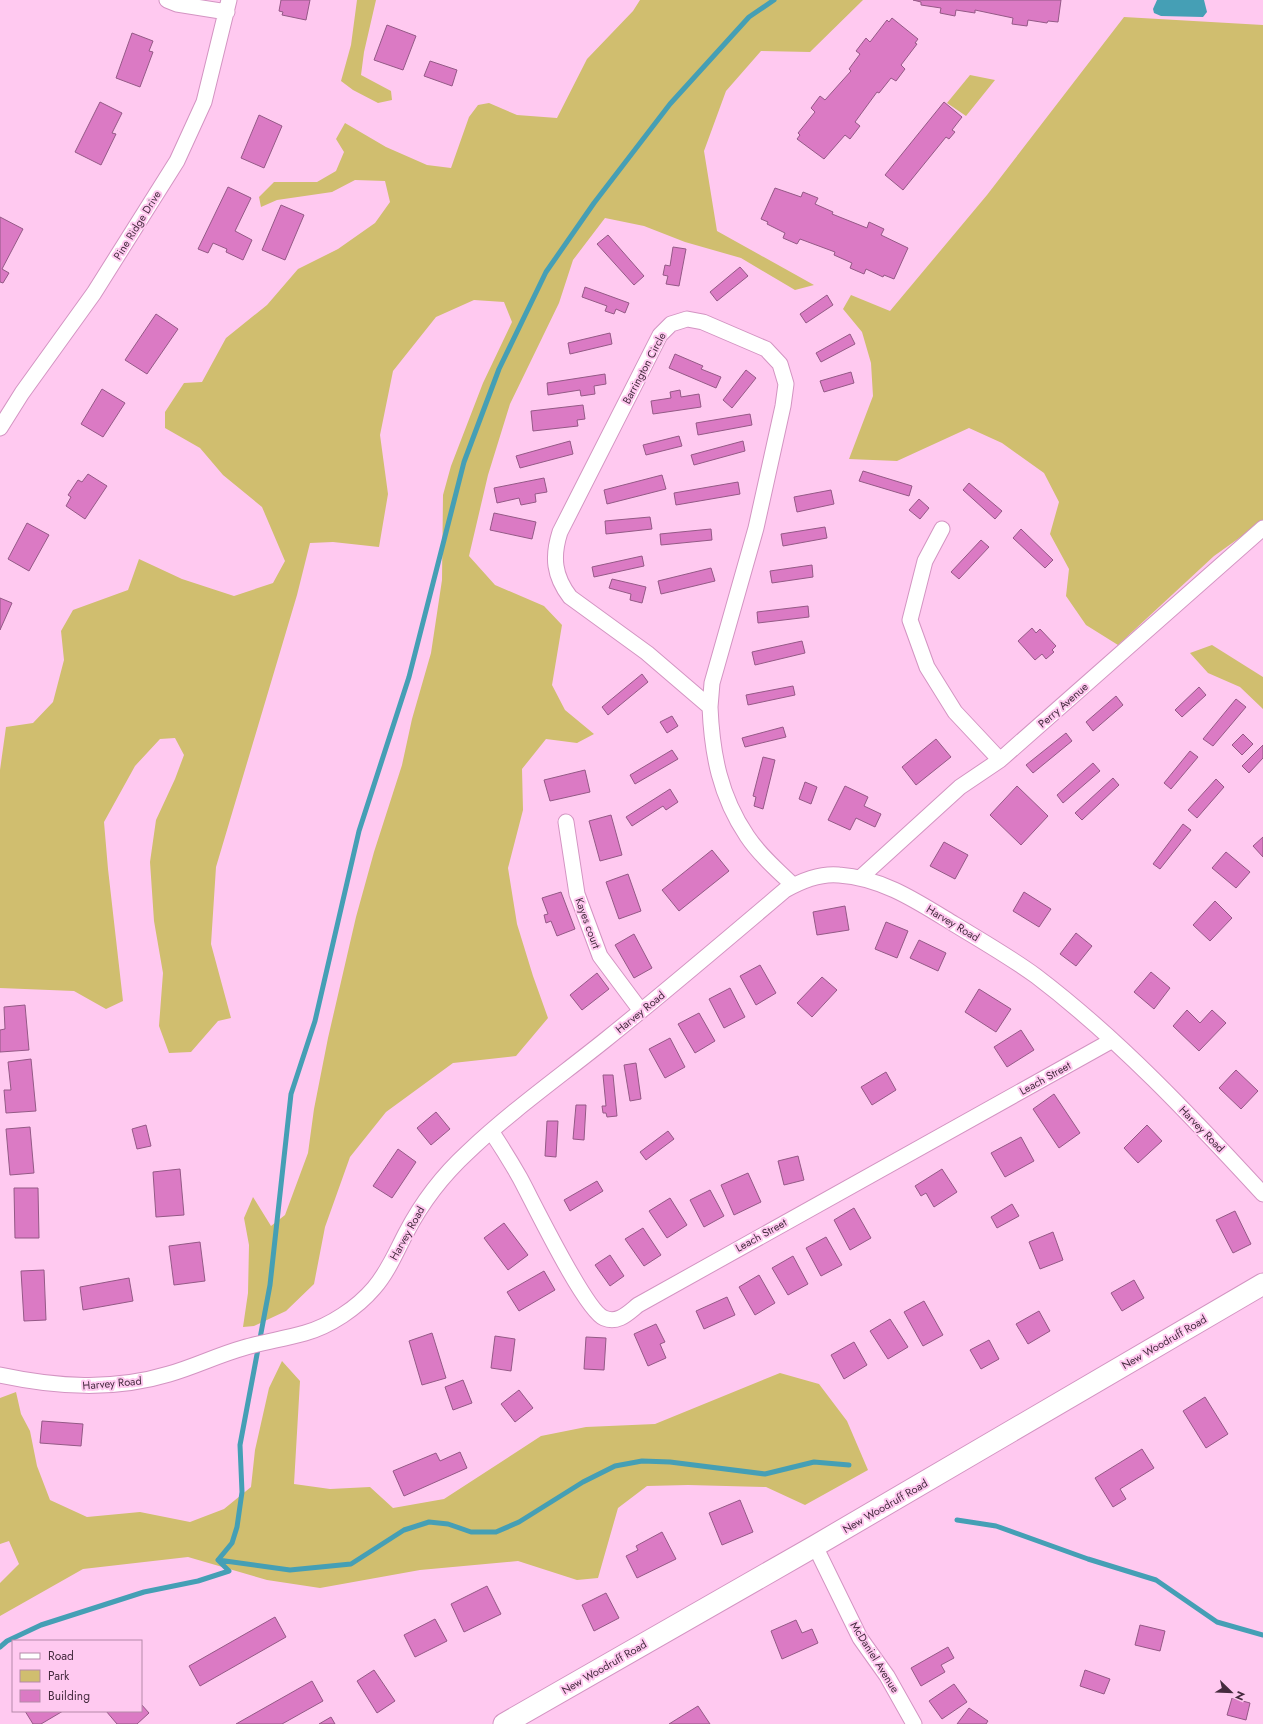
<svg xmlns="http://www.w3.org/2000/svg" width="1263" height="1724" font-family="Jost,sans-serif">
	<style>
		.green { fill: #d0be6f }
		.water { fill: #459fb5 }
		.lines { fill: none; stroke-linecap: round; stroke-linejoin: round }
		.stream { stroke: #459fb5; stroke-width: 5 }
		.building { fill: #db7ac4; stroke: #945986 }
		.minor-casing { stroke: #d394c2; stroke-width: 17 }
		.secondary-casing { stroke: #d394c2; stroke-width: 23 }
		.minor { stroke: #fff; stroke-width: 15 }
		.secondary { stroke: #fff; stroke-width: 21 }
		.labels { text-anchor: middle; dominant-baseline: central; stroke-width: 4; stroke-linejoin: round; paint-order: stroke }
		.street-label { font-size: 11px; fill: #452b3e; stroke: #ffc9f0 }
	</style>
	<rect width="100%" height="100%" fill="#ffc9f0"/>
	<path class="green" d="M 357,0 L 376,0 L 364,52 L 361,75 L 391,91 L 392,100 L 378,103 L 353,90 L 341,81 L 351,45 Z
		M 640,0 L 863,0 L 810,52 L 761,51 L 726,91 L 704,151 L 717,231 L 814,285 L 795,290 L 741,258 L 685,242 L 644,226 L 605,218 L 573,260 L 559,303 L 510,404 L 488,475 L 469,556 L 495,585 L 544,606 L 562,625 L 552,685 L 565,710 L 594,734 L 577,743 L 546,739 L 522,769 L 523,810 L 508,868 L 517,924 L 533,976 L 548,1018 L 516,1056 L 453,1063 L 386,1112 L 350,1157 L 325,1227 L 314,1284 L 286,1311 L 254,1326 L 243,1327 L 248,1293 L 249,1245 L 244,1218 L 253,1197 L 271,1226 L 285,1215 L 308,1153 L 314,1109 L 328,1038 L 356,917 L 374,852 L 402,765 L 412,719 L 431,653 L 442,580 L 443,495 L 451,466 L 483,383 L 512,322 L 504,302 L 474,300 L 436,317 L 393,371 L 380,435 L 388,494 L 379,547 L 333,542 L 310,543 L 297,595 L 216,867 L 211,944 L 231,1018 L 218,1021 L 191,1052 L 169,1053 L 159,1026 L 163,973 L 154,921 L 150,862 L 156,820 L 175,779 L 184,755 L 175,738 L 160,739 L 135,766 L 104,822 L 108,869 L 123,1001 L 106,1009 L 74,991 L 0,988 L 0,770 L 6,727 L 33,723 L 53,702 L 64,660 L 61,631 L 73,610 L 128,590 L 139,559 L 182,579 L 234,596 L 273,583 L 285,561 L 262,507 L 223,475 L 200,448 L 165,428 L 165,412 L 184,383 L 202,382 L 226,338 L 267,305 L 298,269 L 338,249 L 375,223 L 390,202 L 385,181 L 355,180 L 332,192 L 277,200 L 261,207 L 259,197 L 274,182 L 317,182 L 336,171 L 344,152 L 336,139 L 345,123 L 386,147 L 427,165 L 451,168 L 469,117 L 478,105 L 489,103 L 517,115 L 557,118 L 587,59 L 633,11 Z
		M 1124,17 L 1263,25 L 1263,521 L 1214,556 L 1118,645 L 1086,625 L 1066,596 L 1069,569 L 1050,534 L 1059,502 L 1044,473 L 1002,443 L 969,428 L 897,461 L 849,459 L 873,396 L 871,363 L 862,332 L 843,309 L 851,295 L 890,311 L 987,195 Z
		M 970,75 L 995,80 L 966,116 L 947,103 Z
		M 1212,645 L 1263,677 L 1263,709 L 1240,687 L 1208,673 L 1190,653 Z
		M 282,1361 L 300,1381 L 294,1484 L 330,1489 L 370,1487 L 393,1508 L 444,1499 L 541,1436 L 586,1427 L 655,1424 L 780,1373 L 819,1384 L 847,1421 L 868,1470 L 805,1505 L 766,1487 L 688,1485 L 647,1486 L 618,1508 L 598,1578 L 577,1580 L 518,1561 L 420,1570 L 320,1588 L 267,1580 L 188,1557 L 83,1569 L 0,1616 L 0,1583 L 19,1564 L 9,1541 L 0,1544 L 0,1398 L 16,1392 L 21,1414 L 30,1431 L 37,1466 L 50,1500 L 87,1517 L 140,1512 L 190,1522 L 224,1509 L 251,1487 L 255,1450 L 269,1388 Z"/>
	<path class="water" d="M 1157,0 L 1204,0 L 1207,12 L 1203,17 L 1161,16 L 1154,13 L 1153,9 Z"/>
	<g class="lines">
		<path class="stream" d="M 957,1520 L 996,1526 L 1088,1559 L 1156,1580 L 1217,1622 L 1263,1635
			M 218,1560 L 232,1543 L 237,1527 L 242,1492 L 240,1445 L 270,1285 L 291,1094 L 315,1021 L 359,831 L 409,677 L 464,462 L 499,369 L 546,272 L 594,203 L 670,104 L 749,17 L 774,0
			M 218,1560 L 290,1570 L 351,1564 L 404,1530 L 429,1522 L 448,1524 L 471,1532 L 496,1532 L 519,1522 L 583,1482 L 615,1466 L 642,1461 L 670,1462 L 765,1474 L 814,1462 L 849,1465
			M 0,1647 L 7,1641 L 41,1625 L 144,1592 L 198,1581 L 229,1571 L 218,1560"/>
	</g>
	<path class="building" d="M 281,0 L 310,0 L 306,20 L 282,15 L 283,12 L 279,11 Z
		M 913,0 L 1061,0 L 1058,22 L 1048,21 L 1047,23 L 1028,20 L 1027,26 L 1012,24 L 1013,18 L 975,10 L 975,13 L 956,10 L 955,16 L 940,13 L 941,8 L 921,5 L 921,2 Z
		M 892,18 L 918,39 L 915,43 L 917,44 L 901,65 L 905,69 L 896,81 L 891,78 L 879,93 L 877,92 L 855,122 L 860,126 L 850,139 L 845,135 L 824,159 L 797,139 L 800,135 L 798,133 L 815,112 L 811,108 L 820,96 L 825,100 L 851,71 L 849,69 L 860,54 L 856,51 L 866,38 L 870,42 L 887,20 L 889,22 Z
		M 387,25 L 416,36 L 403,70 L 374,60 Z
		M 132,33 L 153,41 L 149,51 L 153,52 L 140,87 L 116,78 Z
		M 430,61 L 457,70 L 452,86 L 424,76 Z
		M 100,102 L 122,113 L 112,133 L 116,134 L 101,165 L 75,152 Z
		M 944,102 L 962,117 L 952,130 L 955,132 L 949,139 L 946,137 L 903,190 L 885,175 Z
		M 259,115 L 282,126 L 264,168 L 241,158 Z
		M 228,187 L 251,198 L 235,231 L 252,240 L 243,260 L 226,252 L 227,249 L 213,243 L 208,253 L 198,249 Z
		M 775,188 L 801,197 L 803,192 L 818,198 L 815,204 L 833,212 L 832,214 L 867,228 L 869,222 L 884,229 L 881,235 L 908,248 L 894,279 L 884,275 L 883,277 L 866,269 L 864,274 L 850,268 L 852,263 L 834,255 L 835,252 L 800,239 L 797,244 L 783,238 L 785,233 L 767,224 L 768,222 L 761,219 Z
		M 281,205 L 304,215 L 285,260 L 262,250 Z
		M 0,217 L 23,229 L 2,269 L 9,273 L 3,283 L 0,282 Z
		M 608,235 L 644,276 L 634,285 L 597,244 Z
		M 673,247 L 686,249 L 679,286 L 666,284 L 668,276 L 663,275 L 665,265 L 670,266 Z
		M 740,267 L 748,276 L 717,301 L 710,292 Z
		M 585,287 L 629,303 L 625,313 L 616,309 L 614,314 L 605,311 L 607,306 L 582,297 Z
		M 827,295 L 833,305 L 806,323 L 800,314 Z
		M 156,314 L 178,329 L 147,374 L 125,360 Z
		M 610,333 L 612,344 L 570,354 L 568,343 Z
		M 850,334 L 855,344 L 821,362 L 816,353 Z
		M 675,354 L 703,366 L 701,369 L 721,377 L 716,388 L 669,368 Z
		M 746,370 L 756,378 L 732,408 L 723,400 Z
		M 851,372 L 854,383 L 824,392 L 820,381 Z
		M 605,374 L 606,384 L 594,386 L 595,394 L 581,396 L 580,390 L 548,395 L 547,383 Z
		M 102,389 L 125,403 L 103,437 L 81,424 Z
		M 680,390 L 681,397 L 699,394 L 701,407 L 653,414 L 651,401 L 671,398 L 670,392 Z
		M 583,405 L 585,419 L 577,420 L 578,426 L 533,431 L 531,411 Z
		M 750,414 L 752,425 L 698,435 L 696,423 Z
		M 679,436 L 682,446 L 646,455 L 643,445 Z
		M 570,441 L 573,454 L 520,468 L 516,456 Z
		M 743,441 L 745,451 L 694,465 L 691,455 Z
		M 863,471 L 912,486 L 909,496 L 859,481 Z
		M 88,474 L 107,486 L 85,519 L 66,506 L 71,497 L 68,495 L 78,480 L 82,482 Z
		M 662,475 L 666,489 L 607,504 L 604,490 Z
		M 544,478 L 547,492 L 535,494 L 536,502 L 521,505 L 519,498 L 497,503 L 494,488 Z
		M 738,482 L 740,494 L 676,505 L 674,493 Z
		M 969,483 L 1002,511 L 995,519 L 963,490 Z
		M 831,490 L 834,504 L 797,512 L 794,497 Z
		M 919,499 L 929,508 L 920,519 L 909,510 Z
		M 494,513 L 536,522 L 532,539 L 490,530 Z
		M 650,517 L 652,529 L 606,534 L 605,521 Z
		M 27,523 L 49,535 L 29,571 L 8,559 Z
		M 825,527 L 827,538 L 783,546 L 781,534 Z
		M 711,529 L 712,540 L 661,545 L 660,534 Z
		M 1021,529 L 1053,560 L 1045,568 L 1013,538 Z
		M 981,540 L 989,547 L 959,579 L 951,572 Z
		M 642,556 L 644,566 L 594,577 L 592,567 Z
		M 812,565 L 813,577 L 772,583 L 770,571 Z
		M 711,568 L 715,581 L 661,594 L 658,581 Z
		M 612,579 L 646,587 L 642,603 L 630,600 L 631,594 L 609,588 Z
		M 0,598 L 12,603 L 0,630 Z
		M 808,606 L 809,617 L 758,623 L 757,612 Z
		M 1032,628 L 1036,633 L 1040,629 L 1056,646 L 1052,650 L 1054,652 L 1046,659 L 1042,654 L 1035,660 L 1018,641 Z
		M 802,641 L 805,653 L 755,665 L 752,652 Z
		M 642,674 L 648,682 L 608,715 L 602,707 Z
		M 793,686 L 795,695 L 748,705 L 746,695 Z
		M 1199,687 L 1206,695 L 1182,717 L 1175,710 Z
		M 1116,696 L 1123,705 L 1093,731 L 1086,722 Z
		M 1236,699 L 1246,707 L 1213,746 L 1203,739 Z
		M 672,716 L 678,726 L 667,733 L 660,722 Z
		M 783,727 L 786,737 L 745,747 L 742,738 Z
		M 1066,733 L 1072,741 L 1033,773 L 1026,765 Z
		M 1243,734 L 1253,744 L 1242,755 L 1232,745 Z
		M 936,739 L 951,757 L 916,785 L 902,767 Z
		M 1263,745 L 1263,758 L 1249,773 L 1242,766 Z
		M 672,750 L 678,759 L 635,784 L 630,775 Z
		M 1190,751 L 1198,757 L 1171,789 L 1164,783 Z
		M 763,757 L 775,760 L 763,809 L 754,806 L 756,797 L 753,796 Z
		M 1093,763 L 1100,771 L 1063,803 L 1057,795 Z
		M 585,770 L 590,792 L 550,801 L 544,780 Z
		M 1113,778 L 1119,785 L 1082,820 L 1075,813 Z
		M 1216,779 L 1224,787 L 1197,818 L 1188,810 Z
		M 805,782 L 817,787 L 811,804 L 799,799 Z
		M 845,786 L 868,797 L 864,806 L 881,814 L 875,827 L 856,818 L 850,830 L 828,820 Z
		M 1017,786 L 1048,816 L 1021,845 L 990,815 Z
		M 670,789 L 678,802 L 666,810 L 663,806 L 632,826 L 626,817 Z
		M 611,815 L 622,855 L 600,861 L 589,821 Z
		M 1183,824 L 1191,830 L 1160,869 L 1153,864 Z
		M 1263,837 L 1263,857 L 1253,846 Z
		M 944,842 L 968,855 L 955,879 L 930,866 Z
		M 712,850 L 729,871 L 679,911 L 662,890 Z
		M 1226,852 L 1250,872 L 1236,888 L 1212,868 Z
		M 628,874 L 641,911 L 619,919 L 606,882 Z
		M 561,892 L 575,929 L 557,936 L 551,921 L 546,923 L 544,915 L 548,914 L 542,898 Z
		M 1024,892 L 1051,909 L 1039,927 L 1013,911 Z
		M 1215,901 L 1232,918 L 1210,941 L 1193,925 Z
		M 845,906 L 849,930 L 817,935 L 813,912 Z
		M 886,922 L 908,931 L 897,958 L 875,949 Z
		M 1076,933 L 1092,946 L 1076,966 L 1060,954 Z
		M 634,934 L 652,968 L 634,978 L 615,945 Z
		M 919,940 L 946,953 L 938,971 L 910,958 Z
		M 760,965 L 776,993 L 756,1005 L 740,976 Z
		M 1151,972 L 1170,988 L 1154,1009 L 1134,992 Z
		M 597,973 L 609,989 L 582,1010 L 570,995 Z
		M 822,977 L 837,990 L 812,1017 L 797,1003 Z
		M 730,988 L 745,1017 L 724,1028 L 709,999 Z
		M 979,989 L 1011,1009 L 996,1032 L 965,1012 Z
		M 25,1005 L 29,1050 L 0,1052 L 0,1030 L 5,1029 L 4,1007 Z
		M 1187,1010 L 1200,1023 L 1212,1010 L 1226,1023 L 1199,1051 L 1173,1026 Z
		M 699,1013 L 715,1041 L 695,1053 L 678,1024 Z
		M 1021,1030 L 1034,1050 L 1007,1067 L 994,1047 Z
		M 670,1038 L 685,1067 L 665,1078 L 649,1049 Z
		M 31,1059 L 36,1111 L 6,1113 L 4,1090 L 11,1090 L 8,1062 Z
		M 636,1063 L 641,1099 L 630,1101 L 624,1065 Z
		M 1236,1070 L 1258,1091 L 1241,1109 L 1219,1088 Z
		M 886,1072 L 896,1090 L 872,1105 L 861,1087 Z
		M 603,1075 L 613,1075 L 617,1116 L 607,1117 L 606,1113 L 603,1113 L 602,1106 L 606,1106 Z
		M 1054,1094 L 1080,1133 L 1059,1148 L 1033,1109 Z
		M 576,1105 L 586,1105 L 584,1140 L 573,1139 Z
		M 436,1112 L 450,1129 L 431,1145 L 417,1128 Z
		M 547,1121 L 558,1121 L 556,1157 L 545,1156 Z
		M 146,1125 L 151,1146 L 137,1149 L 132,1129 Z
		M 1147,1125 L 1162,1141 L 1138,1163 L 1124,1148 Z
		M 30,1127 L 34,1173 L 10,1175 L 6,1129 Z
		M 668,1131 L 674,1139 L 646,1160 L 640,1152 Z
		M 1021,1137 L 1034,1161 L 1005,1177 L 991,1153 Z
		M 398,1149 L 416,1162 L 392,1198 L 373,1186 Z
		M 798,1156 L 804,1180 L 784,1185 L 778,1161 Z
		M 180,1169 L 184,1215 L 156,1217 L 153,1172 Z
		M 942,1169 L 957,1192 L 934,1207 L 926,1193 L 921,1196 L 915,1186 Z
		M 748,1173 L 761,1202 L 734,1215 L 721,1185 Z
		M 597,1181 L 603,1191 L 570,1211 L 564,1200 Z
		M 14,1188 L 38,1188 L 39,1238 L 15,1238 Z
		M 710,1190 L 724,1216 L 704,1227 L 690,1200 Z
		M 670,1198 L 687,1225 L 667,1238 L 649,1211 Z
		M 1012,1204 L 1019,1216 L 997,1228 L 991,1217 Z
		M 854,1208 L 871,1238 L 850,1250 L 834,1220 Z
		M 1235,1211 L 1251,1244 L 1233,1253 L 1216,1220 Z
		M 504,1223 L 528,1255 L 508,1270 L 484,1238 Z
		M 643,1228 L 661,1255 L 644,1266 L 625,1239 Z
		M 1053,1232 L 1063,1260 L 1040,1269 L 1029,1242 Z
		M 826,1237 L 842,1265 L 821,1276 L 806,1248 Z
		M 200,1242 L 205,1281 L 174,1285 L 169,1246 Z
		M 610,1255 L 624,1276 L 610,1286 L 595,1265 Z
		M 793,1256 L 808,1284 L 788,1295 L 772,1268 Z
		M 44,1270 L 46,1320 L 24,1321 L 21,1271 Z
		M 544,1271 L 555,1290 L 519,1311 L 507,1292 Z
		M 759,1275 L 775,1303 L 755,1315 L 739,1287 Z
		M 129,1278 L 133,1301 L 83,1310 L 80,1287 Z
		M 1134,1280 L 1144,1298 L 1122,1311 L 1111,1293 Z
		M 727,1297 L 735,1315 L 704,1329 L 696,1311 Z
		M 924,1301 L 943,1335 L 923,1346 L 904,1312 Z
		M 1039,1311 L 1050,1331 L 1028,1344 L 1016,1324 Z
		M 890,1319 L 908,1347 L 888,1359 L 870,1331 Z
		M 656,1324 L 665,1342 L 660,1344 L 666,1358 L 648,1366 L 634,1334 Z
		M 432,1333 L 446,1378 L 422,1385 L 409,1341 Z
		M 495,1336 L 515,1339 L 511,1371 L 491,1368 Z
		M 586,1337 L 606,1338 L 604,1370 L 584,1369 Z
		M 989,1340 L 999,1359 L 981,1369 L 970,1350 Z
		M 854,1342 L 867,1365 L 844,1379 L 831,1355 Z
		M 463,1380 L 472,1403 L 453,1410 L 445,1387 Z
		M 519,1390 L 533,1408 L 515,1422 L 501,1404 Z
		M 1205,1397 L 1228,1434 L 1206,1448 L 1183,1411 Z
		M 42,1421 L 83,1424 L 81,1446 L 40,1443 Z
		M 1142,1449 L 1154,1468 L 1120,1489 L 1126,1499 L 1113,1507 L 1095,1478 Z
		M 460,1452 L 467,1468 L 404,1496 L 393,1471 L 436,1453 L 440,1461 Z
		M 740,1500 L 753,1532 L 722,1545 L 709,1513 Z
		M 662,1532 L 676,1559 L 637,1578 L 626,1556 L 638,1550 L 636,1546 Z
		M 487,1586 L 501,1614 L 464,1632 L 451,1604 Z
		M 606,1593 L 619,1618 L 594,1631 L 582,1605 Z
		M 275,1617 L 286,1637 L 200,1686 L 189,1666 Z
		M 435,1619 L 447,1641 L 415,1657 L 404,1635 Z
		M 796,1620 L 802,1633 L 812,1629 L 818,1643 L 782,1659 L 771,1631 Z
		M 1140,1625 L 1165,1631 L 1160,1651 L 1135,1645 Z
		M 948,1647 L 954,1658 L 941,1665 L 945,1672 L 921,1686 L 911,1668 Z
		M 374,1670 L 395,1701 L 377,1713 L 357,1681 Z
		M 1085,1670 L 1110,1679 L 1104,1694 L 1080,1686 Z
		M 312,1681 L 323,1701 L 282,1724 L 236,1724 Z
		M 954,1684 L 967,1702 L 942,1719 L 929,1701 Z
		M 1232,1698 L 1250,1703 L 1246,1720 L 1227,1715 Z
		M 141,1704 L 149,1713 L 137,1724 L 117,1724 L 106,1711 L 141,1711 Z
		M 698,1706 L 710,1724 L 669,1724 Z
		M 969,1708 L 988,1721 L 986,1724 L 957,1724 Z
		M 25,1711 L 63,1711 L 41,1724 L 33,1724 Z
		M 331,1717 L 335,1724 L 319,1724 Z"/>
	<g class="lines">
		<defs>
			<path id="minor" d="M 167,0 L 177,4 L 227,12
				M 687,319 L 703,322 L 766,349 L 780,364 L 786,384 L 783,406 L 756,528 L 712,683 L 710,707 L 647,653 L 570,597 C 554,576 552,557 560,532 L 660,335 L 671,324 Z
				M 0,428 L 22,393 L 94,293 L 177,161 L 204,102 L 229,0
				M 942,529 L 925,561 L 910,620 L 927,667 L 955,712 L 1000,760
				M 710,707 C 712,754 720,796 747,836 C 759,854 777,870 793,885
				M 566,822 L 577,894 L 600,956 L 641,1011
				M 860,878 L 960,787 L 1000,760 L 1263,528
				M 491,1131 C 501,1146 511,1162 520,1178 C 533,1202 585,1310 604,1318 C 618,1324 628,1313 638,1305 L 1111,1041
				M 0,1375 C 56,1387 113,1391 169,1374 C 194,1367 218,1355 243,1348 C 263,1342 284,1339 305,1333 C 330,1326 357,1308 374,1288 C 388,1272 396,1252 406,1233 C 421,1204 443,1175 468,1152 C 510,1112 559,1077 604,1041 C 665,992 725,941 785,890 C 801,881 820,873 839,875 C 883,878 918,902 954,924 C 982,941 1010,957 1036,976 C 1119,1039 1192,1117 1263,1194
				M 815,1546 L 860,1638 L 887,1676 L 914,1724"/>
			<path id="secondary" d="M 504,1724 L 815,1546 L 1263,1284"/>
		</defs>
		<use href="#minor" class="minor-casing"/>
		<use href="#secondary" class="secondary-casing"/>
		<use href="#minor" class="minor"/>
		<use href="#secondary" class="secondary"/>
	</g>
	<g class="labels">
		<g class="street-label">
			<text transform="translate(137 225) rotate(-58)">Pine Ridge Drive</text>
			<text transform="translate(644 368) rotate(-62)">Barrington Circle</text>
			<text transform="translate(1063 705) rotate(-41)">Perry Avenue</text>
			<text transform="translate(588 923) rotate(70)">Kayes court</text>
			<text transform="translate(953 923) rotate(31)">Harvey Road</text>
			<text transform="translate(640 1012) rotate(-39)">Harvey Road</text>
			<text transform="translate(1045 1078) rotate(-29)">Leach Street</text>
			<text transform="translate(1202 1129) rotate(46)">Harvey Road</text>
			<text transform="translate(407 1233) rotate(-61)">Harvey Road</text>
			<text transform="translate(761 1235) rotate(-29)">Leach Street</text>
			<text transform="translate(1164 1342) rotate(-30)">New Woodruff Road</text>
			<text transform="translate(112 1383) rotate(-5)">Harvey Road</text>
			<text transform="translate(885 1506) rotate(-30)">New Woodruff Road</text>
			<text transform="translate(875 1657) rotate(58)">McDaniel Avenue</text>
			<text transform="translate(604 1667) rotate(-30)">New Woodruff Road</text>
		</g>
	</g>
	<rect x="12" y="1640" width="130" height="72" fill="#ffc9f0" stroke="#b58aa9"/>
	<rect x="20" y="1653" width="20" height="6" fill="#ffffff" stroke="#b58aa9"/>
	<text x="48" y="1660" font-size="12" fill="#452b3e">Road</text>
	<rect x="20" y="1670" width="20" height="12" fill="#d0be6f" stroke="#b58aa9"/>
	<text x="48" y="1680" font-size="12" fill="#452b3e">Park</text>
	<rect x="20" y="1690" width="20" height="12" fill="#db7ac4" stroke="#b58aa9"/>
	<text x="48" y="1700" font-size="12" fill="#452b3e">Building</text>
	<g transform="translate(1231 1692) rotate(113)" stroke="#ffc9f0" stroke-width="3" paint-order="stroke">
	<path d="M0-3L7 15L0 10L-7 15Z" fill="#452b3e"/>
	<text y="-6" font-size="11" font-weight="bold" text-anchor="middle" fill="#452b3e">N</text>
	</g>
</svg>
